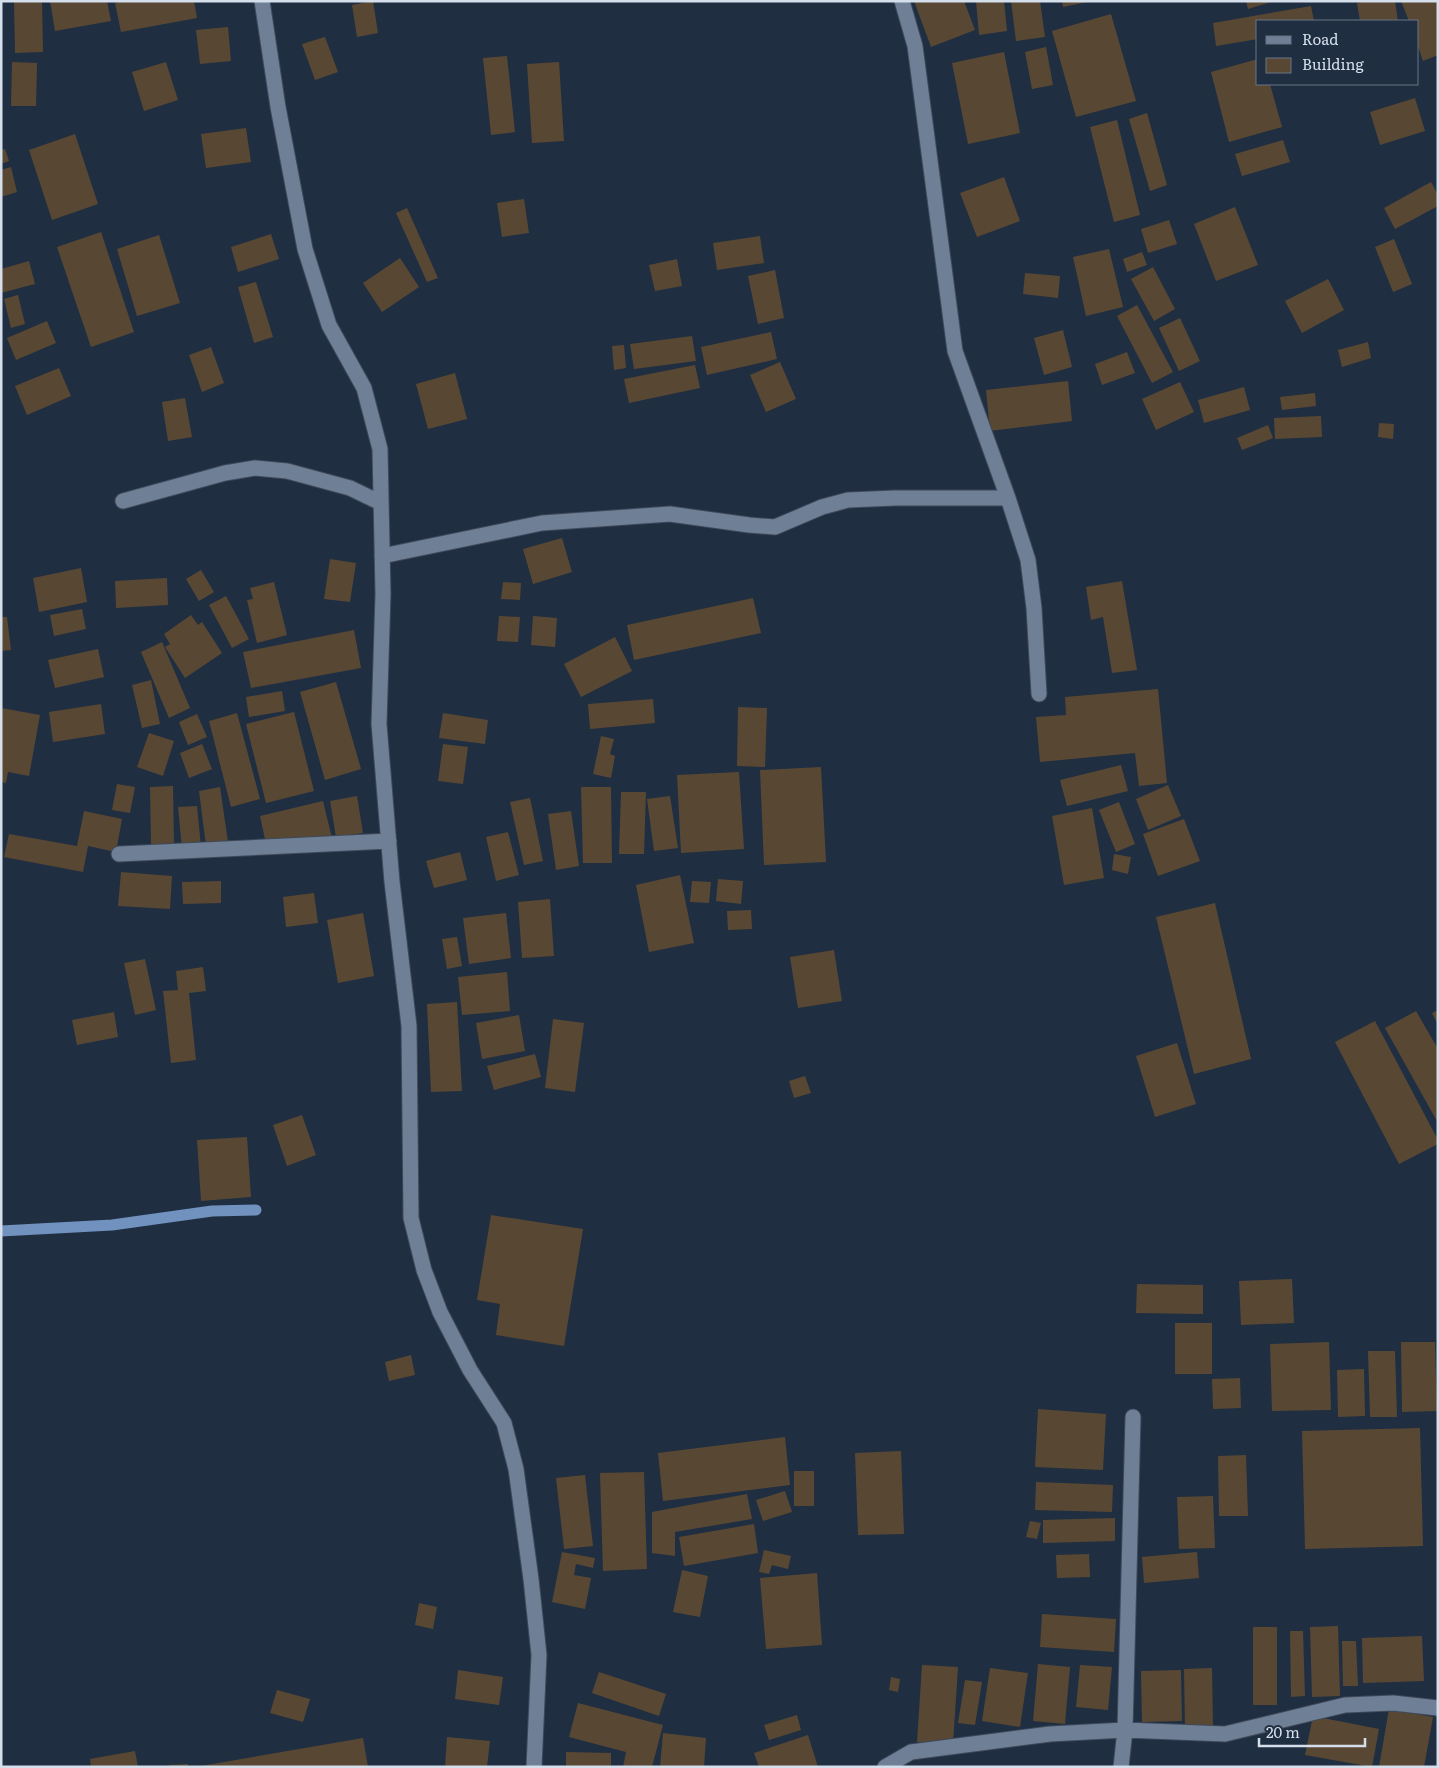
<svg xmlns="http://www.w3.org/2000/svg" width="1439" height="1768" font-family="Literata,serif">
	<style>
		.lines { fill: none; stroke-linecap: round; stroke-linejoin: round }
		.stream { stroke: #7191be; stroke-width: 11 }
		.building { fill: #584833 }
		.street-casing { stroke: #3e495a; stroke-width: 17 }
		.street { stroke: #6f7f96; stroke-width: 15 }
	</style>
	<rect width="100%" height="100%" fill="#202e41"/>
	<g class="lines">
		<path class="stream" d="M 1,1231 L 112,1225 L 212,1211 L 256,1210"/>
	</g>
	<path class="building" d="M 14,1 L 42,1 L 43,52 L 15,53 Z
		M 50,1 L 107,1 L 111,21 L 55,31 Z
		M 124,1 L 194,1 L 197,18 L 121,32 L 115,3 Z
		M 373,1 L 378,33 L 357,37 L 352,5 Z
		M 914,1 L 964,1 L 975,30 L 931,47 Z
		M 976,1 L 1004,1 L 1007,31 L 979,35 Z
		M 1011,1 L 1040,1 L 1045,37 L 1016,41 Z
		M 1062,1 L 1087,1 L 1087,2 L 1063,7 Z
		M 1246,1 L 1271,1 L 1271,2 L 1248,9 Z
		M 1367,1 L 1395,1 L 1398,21 L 1360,21 L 1357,3 Z
		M 1401,1 L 1438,1 L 1438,55 L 1423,61 L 1418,46 L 1418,21 L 1409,21 Z
		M 1311,6 L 1314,21 L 1258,21 L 1258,39 L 1216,46 L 1213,23 Z
		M 1111,14 L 1136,101 L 1076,117 L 1052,31 Z
		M 228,27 L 231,61 L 200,64 L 196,30 Z
		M 325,37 L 338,72 L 315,80 L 302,44 Z
		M 1046,47 L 1053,85 L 1032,89 L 1025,52 Z
		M 1004,52 L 1020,133 L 968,144 L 952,63 Z
		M 507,56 L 515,132 L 491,135 L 483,58 Z
		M 1258,59 L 1258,84 L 1270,84 L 1282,127 L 1229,142 L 1211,72 Z
		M 12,62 L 37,63 L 36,106 L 11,106 Z
		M 166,62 L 178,100 L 144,111 L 132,72 Z
		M 559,62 L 564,141 L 532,143 L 527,64 Z
		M 1415,98 L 1425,131 L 1380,145 L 1370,112 Z
		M 1147,113 L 1167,185 L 1150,191 L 1129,119 Z
		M 1117,120 L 1140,215 L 1114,222 L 1090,127 Z
		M 246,128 L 251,162 L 206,168 L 201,134 Z
		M 75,134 L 98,204 L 52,220 L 29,150 Z
		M 1283,140 L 1290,162 L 1242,176 L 1235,154 Z
		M 5,149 L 9,161 L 1,164 L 1,150 Z
		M 11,167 L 17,192 L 1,197 L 1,170 Z
		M 1004,177 L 1020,221 L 977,237 L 960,193 Z
		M 1431,182 L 1438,195 L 1438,206 L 1395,229 L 1384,208 Z
		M 524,199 L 529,233 L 502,237 L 497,203 Z
		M 1235,207 L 1258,265 L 1216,281 L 1194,224 Z
		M 407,208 L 438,278 L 427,282 L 396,213 Z
		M 1169,220 L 1177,244 L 1148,253 L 1141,229 Z
		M 101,232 L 134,332 L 91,347 L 57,247 Z
		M 271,234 L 279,259 L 238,272 L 231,247 Z
		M 159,235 L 180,303 L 137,316 L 117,249 Z
		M 760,236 L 764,263 L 717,270 L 713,243 Z
		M 1394,239 L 1412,284 L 1393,292 L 1375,247 Z
		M 1109,249 L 1123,307 L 1086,316 L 1073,257 Z
		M 1142,252 L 1147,265 L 1127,272 L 1123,259 Z
		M 400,258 L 419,287 L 382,312 L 363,283 Z
		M 677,259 L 682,286 L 655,291 L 649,265 Z
		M 29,261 L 35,284 L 1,293 L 1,269 Z
		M 1153,267 L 1175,309 L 1154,321 L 1131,279 Z
		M 775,270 L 784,318 L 758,324 L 748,276 Z
		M 1025,273 L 1060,276 L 1058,298 L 1023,294 Z
		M 1328,279 L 1344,310 L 1302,333 L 1285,301 Z
		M 256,282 L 273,337 L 254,343 L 238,287 Z
		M 18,295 L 25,324 L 11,328 L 4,299 Z
		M 1137,305 L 1173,372 L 1152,383 L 1117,316 Z
		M 1180,318 L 1200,361 L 1179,371 L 1159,328 Z
		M 47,321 L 56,343 L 16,360 L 7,338 Z
		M 1063,330 L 1072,367 L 1044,375 L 1034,338 Z
		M 771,332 L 777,359 L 707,375 L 701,347 Z
		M 692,336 L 696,361 L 634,369 L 630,344 Z
		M 1368,342 L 1371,358 L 1342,367 L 1338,350 Z
		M 624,345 L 626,368 L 614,370 L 612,346 Z
		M 211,347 L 224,383 L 202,392 L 189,355 Z
		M 1127,352 L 1135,373 L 1102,385 L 1095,364 Z
		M 780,362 L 796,399 L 766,412 L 750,375 Z
		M 695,365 L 700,388 L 629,403 L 624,379 Z
		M 59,368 L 71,396 L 27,415 L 15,386 Z
		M 455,373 L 467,419 L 428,429 L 416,384 Z
		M 1068,381 L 1072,421 L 990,431 L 986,390 Z
		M 1180,382 L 1194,412 L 1156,430 L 1142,399 Z
		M 1244,387 L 1250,410 L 1204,423 L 1198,400 Z
		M 1315,393 L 1316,406 L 1282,410 L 1280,397 Z
		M 185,398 L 192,437 L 168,441 L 162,402 Z
		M 1321,416 L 1322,437 L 1275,439 L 1274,418 Z
		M 1379,423 L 1394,424 L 1393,439 L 1378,437 Z
		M 1268,425 L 1273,438 L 1242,450 L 1237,438 Z
		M 562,538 L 572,572 L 533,584 L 523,549 Z
		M 330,559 L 356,563 L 350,602 L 324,599 Z
		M 81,568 L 87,602 L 39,612 L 33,578 Z
		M 201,570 L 214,592 L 199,601 L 186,579 Z
		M 167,578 L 168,605 L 116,608 L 115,581 Z
		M 1122,581 L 1137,670 L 1112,673 L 1103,617 L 1091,620 L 1086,587 Z
		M 274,582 L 287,635 L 257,643 L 247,600 L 253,599 L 250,588 Z
		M 503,582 L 521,583 L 520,600 L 501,599 Z
		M 226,596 L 249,639 L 232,648 L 209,605 Z
		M 753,598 L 761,633 L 634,660 L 627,625 Z
		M 82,609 L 86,629 L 54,636 L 50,615 Z
		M 191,615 L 198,625 L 202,622 L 222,653 L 185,678 L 165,647 L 170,644 L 164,634 Z
		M 499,616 L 520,617 L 518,642 L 497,641 Z
		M 533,616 L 557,618 L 555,647 L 531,645 Z
		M 1,617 L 7,617 L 11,650 L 1,651 Z
		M 354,630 L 361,668 L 251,688 L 243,652 Z
		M 615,637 L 632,671 L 581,697 L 564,664 Z
		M 162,642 L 190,708 L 169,718 L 141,652 Z
		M 98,649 L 104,677 L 55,688 L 48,660 Z
		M 151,680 L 160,724 L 142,728 L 132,685 Z
		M 336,682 L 361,769 L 325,780 L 300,692 Z
		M 1158,689 L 1167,783 L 1139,786 L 1135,753 L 1040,762 L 1036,717 L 1066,715 L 1065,697 Z
		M 282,691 L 285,711 L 249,717 L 246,697 Z
		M 653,699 L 655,723 L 590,729 L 588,704 Z
		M 101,704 L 105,734 L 53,742 L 49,712 Z
		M 738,707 L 767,708 L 765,767 L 737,766 Z
		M 1,708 L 40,715 L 29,776 L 8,772 L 6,783 L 1,782 Z
		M 294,712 L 314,791 L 266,803 L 246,724 Z
		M 237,713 L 260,799 L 231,807 L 209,721 Z
		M 443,713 L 488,720 L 485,744 L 439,738 Z
		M 197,714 L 207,737 L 188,745 L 179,722 Z
		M 149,733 L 174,741 L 163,776 L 137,767 Z
		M 601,736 L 614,739 L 610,754 L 615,756 L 611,778 L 593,774 Z
		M 202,744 L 212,769 L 189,778 L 180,753 Z
		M 443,744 L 468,747 L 463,784 L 438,781 Z
		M 1121,765 L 1128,791 L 1067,806 L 1060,780 Z
		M 821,767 L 826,862 L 764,865 L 760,770 Z
		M 739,772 L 744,849 L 681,853 L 677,775 Z
		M 117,784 L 135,787 L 130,813 L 112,810 Z
		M 1168,785 L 1181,816 L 1148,830 L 1136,799 Z
		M 173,786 L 174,845 L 151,845 L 150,787 Z
		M 220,787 L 228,842 L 206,846 L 199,791 Z
		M 581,787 L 611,787 L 612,863 L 583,863 Z
		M 621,792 L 646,792 L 644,854 L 619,854 Z
		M 357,796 L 363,833 L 336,837 L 330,801 Z
		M 670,796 L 678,848 L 654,851 L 647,799 Z
		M 530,798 L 543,861 L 524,865 L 510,802 Z
		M 323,801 L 332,838 L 268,853 L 260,816 Z
		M 1119,802 L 1135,844 L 1116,852 L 1099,810 Z
		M 197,806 L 201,847 L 182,849 L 178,807 Z
		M 1092,808 L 1104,878 L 1064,885 L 1052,816 Z
		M 84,811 L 122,819 L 116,852 L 88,846 L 83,872 L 4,857 L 9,834 L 77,846 Z
		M 571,811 L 579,866 L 556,870 L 548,814 Z
		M 1184,819 L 1200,861 L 1158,876 L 1143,834 Z
		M 508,832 L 519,875 L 496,881 L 486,837 Z
		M 460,852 L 467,880 L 434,888 L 426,861 Z
		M 1114,854 L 1131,857 L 1128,874 L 1112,870 Z
		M 121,872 L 172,876 L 170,909 L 118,906 Z
		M 680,875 L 694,943 L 649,952 L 636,885 Z
		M 718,879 L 743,881 L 741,904 L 716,901 Z
		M 221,881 L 221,903 L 183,904 L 182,882 Z
		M 692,881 L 711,882 L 709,903 L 690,902 Z
		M 314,893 L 318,923 L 286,927 L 283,897 Z
		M 550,899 L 554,956 L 522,958 L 518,902 Z
		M 1215,903 L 1251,1059 L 1194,1074 L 1156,917 Z
		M 751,910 L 752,929 L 728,930 L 727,911 Z
		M 363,913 L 374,976 L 338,983 L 327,920 Z
		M 506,913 L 511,958 L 469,964 L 463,918 Z
		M 457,937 L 462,966 L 447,969 L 442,939 Z
		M 834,950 L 842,1001 L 798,1008 L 790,957 Z
		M 145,959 L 156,1010 L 135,1015 L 124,963 Z
		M 203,967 L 206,991 L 189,993 L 196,1060 L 171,1063 L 163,991 L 178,990 L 176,971 Z
		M 507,972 L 510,1011 L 462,1015 L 458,977 Z
		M 457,1002 L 462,1091 L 431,1092 L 427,1004 Z
		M 1438,1010 L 1438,1025 L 1432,1013 Z
		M 1416,1011 L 1438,1049 L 1438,1123 L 1385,1028 Z
		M 114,1012 L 118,1037 L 77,1045 L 72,1020 Z
		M 519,1015 L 525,1051 L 482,1059 L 476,1023 Z
		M 553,1019 L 584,1023 L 575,1092 L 545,1088 Z
		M 1375,1021 L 1438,1140 L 1438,1144 L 1399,1164 L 1335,1042 Z
		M 1177,1043 L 1196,1104 L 1155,1117 L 1136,1056 Z
		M 535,1054 L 541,1077 L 494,1090 L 487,1066 Z
		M 805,1076 L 811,1093 L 794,1098 L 789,1081 Z
		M 302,1115 L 316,1155 L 287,1166 L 273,1125 Z
		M 247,1137 L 251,1197 L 201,1201 L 197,1140 Z
		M 491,1215 L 583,1229 L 564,1346 L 496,1335 L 500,1304 L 477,1300 Z
		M 1292,1279 L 1294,1323 L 1241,1325 L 1239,1281 Z
		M 1137,1284 L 1203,1285 L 1203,1314 L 1136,1313 Z
		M 1175,1323 L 1212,1323 L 1212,1374 L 1175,1374 Z
		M 1329,1342 L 1331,1410 L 1272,1411 L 1270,1344 Z
		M 1401,1342 L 1435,1342 L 1437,1411 L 1402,1412 Z
		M 1368,1351 L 1395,1351 L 1397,1417 L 1370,1417 Z
		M 411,1355 L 415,1375 L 389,1381 L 385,1362 Z
		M 1364,1369 L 1365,1416 L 1338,1417 L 1337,1370 Z
		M 1240,1378 L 1241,1408 L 1213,1409 L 1212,1379 Z
		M 1038,1409 L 1106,1414 L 1103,1470 L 1035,1467 Z
		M 1420,1428 L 1423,1546 L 1305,1549 L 1302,1431 Z
		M 785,1437 L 790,1485 L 663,1501 L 658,1453 Z
		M 901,1451 L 904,1534 L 858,1535 L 855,1453 Z
		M 1246,1455 L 1248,1516 L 1219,1516 L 1218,1456 Z
		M 794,1471 L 814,1471 L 814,1506 L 794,1506 Z
		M 644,1472 L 647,1569 L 603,1571 L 600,1473 Z
		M 585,1475 L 593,1546 L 564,1549 L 556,1478 Z
		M 1036,1482 L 1113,1485 L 1112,1512 L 1035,1510 Z
		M 785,1491 L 792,1512 L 763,1521 L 756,1500 Z
		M 747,1494 L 752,1519 L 675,1532 L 675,1556 L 652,1553 L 652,1512 Z
		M 1213,1496 L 1215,1548 L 1179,1549 L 1177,1497 Z
		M 1115,1518 L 1115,1541 L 1043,1543 L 1043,1520 Z
		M 1030,1521 L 1041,1523 L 1037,1539 L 1026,1537 Z
		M 754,1524 L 758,1553 L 684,1566 L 679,1537 Z
		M 764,1550 L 791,1556 L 788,1569 L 772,1565 L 769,1574 L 759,1572 Z
		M 562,1552 L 595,1558 L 593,1568 L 576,1564 L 574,1575 L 591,1578 L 585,1609 L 552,1602 Z
		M 1197,1552 L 1199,1578 L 1144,1583 L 1142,1557 Z
		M 1089,1554 L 1090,1577 L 1057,1578 L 1056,1555 Z
		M 682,1570 L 708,1576 L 700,1617 L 673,1612 Z
		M 817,1573 L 822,1645 L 766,1649 L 760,1578 Z
		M 419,1603 L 437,1607 L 433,1629 L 415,1625 Z
		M 1042,1614 L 1116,1619 L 1114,1652 L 1040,1647 Z
		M 1338,1626 L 1340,1696 L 1312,1697 L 1310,1627 Z
		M 1253,1627 L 1277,1627 L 1277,1705 L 1253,1705 Z
		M 1290,1631 L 1303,1631 L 1305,1696 L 1291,1697 Z
		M 1422,1636 L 1424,1681 L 1363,1683 L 1362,1638 Z
		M 1342,1641 L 1356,1641 L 1358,1686 L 1343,1686 Z
		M 1038,1664 L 1070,1667 L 1065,1724 L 1033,1721 Z
		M 922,1665 L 958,1667 L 953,1744 L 917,1742 Z
		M 1080,1665 L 1112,1667 L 1108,1710 L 1076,1707 Z
		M 990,1668 L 1028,1673 L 1020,1727 L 982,1721 Z
		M 1212,1668 L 1213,1728 L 1185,1729 L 1184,1669 Z
		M 458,1670 L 503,1677 L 499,1705 L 455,1699 Z
		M 1181,1670 L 1182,1721 L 1142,1722 L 1141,1671 Z
		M 599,1672 L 666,1694 L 659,1716 L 592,1693 Z
		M 891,1677 L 900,1679 L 898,1692 L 889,1690 Z
		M 965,1680 L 982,1682 L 975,1725 L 958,1723 Z
		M 277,1690 L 310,1699 L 303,1722 L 270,1713 Z
		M 578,1703 L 663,1725 L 652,1767 L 623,1767 L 626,1752 L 569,1737 Z
		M 1389,1709 L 1433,1717 L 1424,1767 L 1379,1767 Z
		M 797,1715 L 801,1730 L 769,1740 L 764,1725 Z
		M 1313,1716 L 1379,1729 L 1372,1767 L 1305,1755 Z
		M 663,1733 L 706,1738 L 704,1767 L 660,1767 Z
		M 808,1735 L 818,1767 L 759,1767 L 754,1753 Z
		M 447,1737 L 490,1741 L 487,1767 L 445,1767 Z
		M 363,1738 L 368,1767 L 201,1767 L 201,1766 Z
		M 135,1751 L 138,1767 L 91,1767 L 90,1759 Z
		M 566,1752 L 611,1753 L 611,1767 L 566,1767 Z
		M 188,1764 L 188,1767 L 169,1767 L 169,1765 Z"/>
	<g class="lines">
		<defs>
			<path id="street" d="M 262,1 L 278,107 L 305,249 L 329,325 L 364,388 L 380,449 L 383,594 L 379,724 L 392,882 L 409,1026 L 411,1218 L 424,1270 L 440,1312 L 470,1370 L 504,1423 L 516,1469 L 531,1579 L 539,1655 L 534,1767
				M 902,1 L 915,46 L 955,351 L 1008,498 L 1028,560 L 1034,608 L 1039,694
				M 123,501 L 225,473 L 255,468 L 287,471 L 350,488 L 379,502
				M 382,556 L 542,523 L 670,514 L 749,525 L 775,527 L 822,507 L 848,500 L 895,498 L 1008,498
				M 119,854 L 389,841
				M 885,1767 L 911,1752 L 1050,1734 L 1125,1730 L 1225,1734 L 1345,1705 L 1393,1703 L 1438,1708
				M 1121,1767 L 1125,1730 L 1133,1417"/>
		</defs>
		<use href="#street" class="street-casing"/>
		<use href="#street" class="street"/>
	</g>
	<rect width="1439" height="1768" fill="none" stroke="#d5deeb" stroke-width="5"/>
	<rect x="1256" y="20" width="162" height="65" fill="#202e41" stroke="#687485"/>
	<rect x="1266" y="36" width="25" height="8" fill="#6f7f96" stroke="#687485"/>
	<text x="1302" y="45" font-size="15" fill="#d5deeb">Road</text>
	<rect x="1266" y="58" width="25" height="15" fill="#584833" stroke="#687485"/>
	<text x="1302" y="70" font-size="15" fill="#d5deeb">Building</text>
	<path d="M1259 1738v8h106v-8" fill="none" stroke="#d5deeb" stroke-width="2.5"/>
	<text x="1266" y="1738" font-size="15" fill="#d5deeb" stroke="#202e41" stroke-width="4" paint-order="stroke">20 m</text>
</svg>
